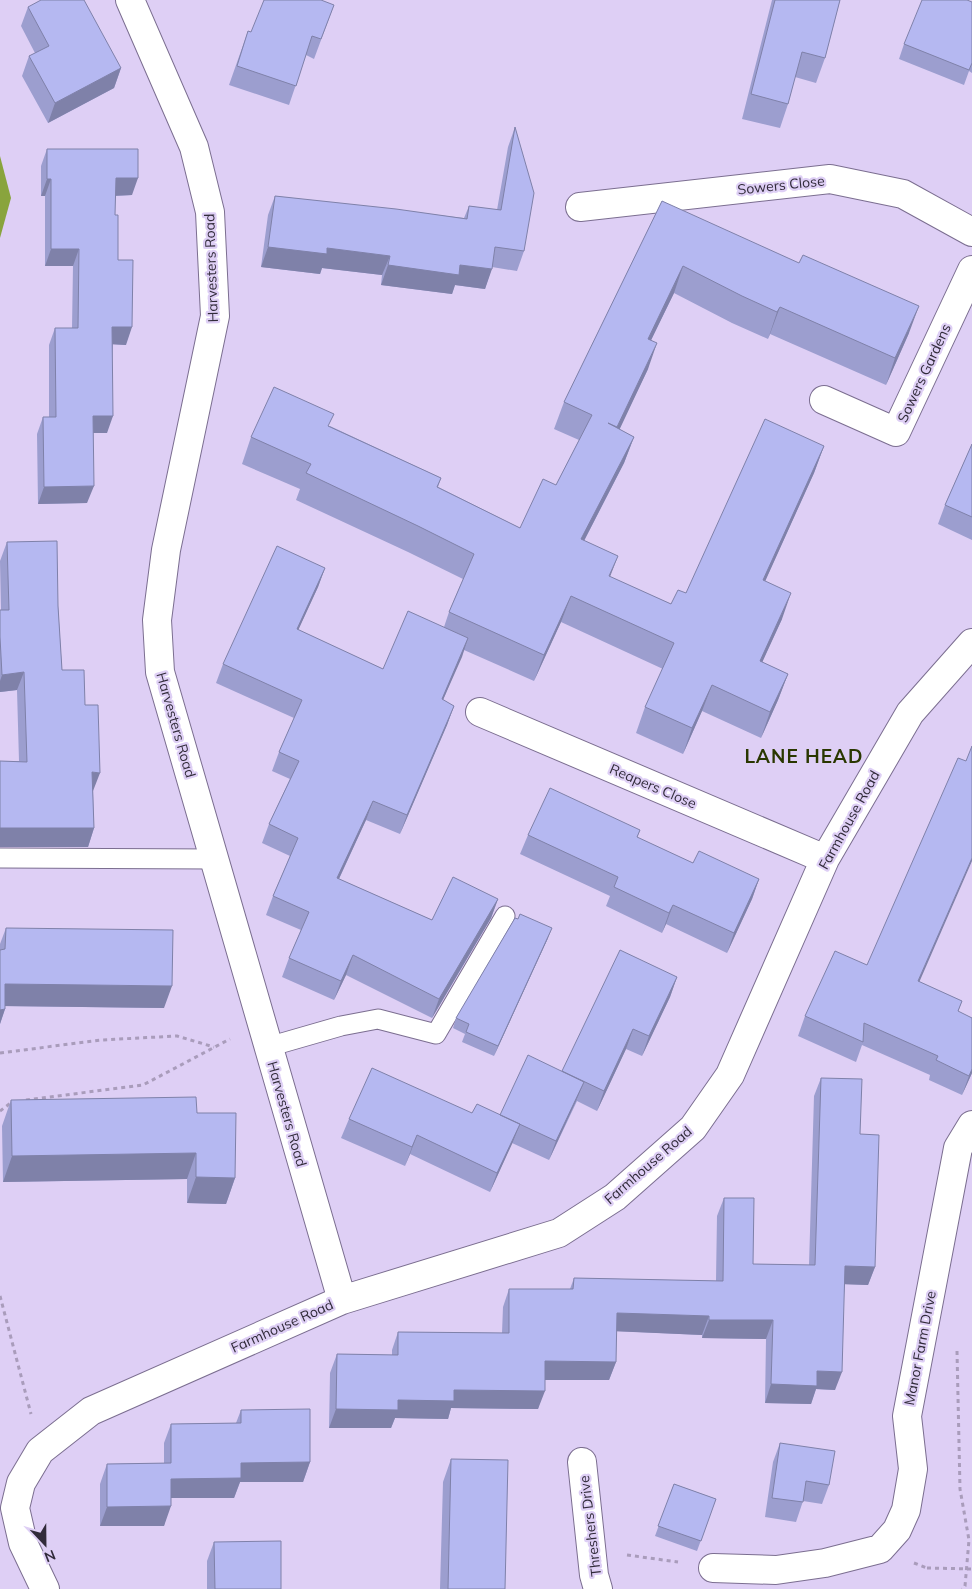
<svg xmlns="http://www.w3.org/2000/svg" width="972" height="1589" font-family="Mulish,sans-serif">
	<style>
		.forest { fill: #89a43d }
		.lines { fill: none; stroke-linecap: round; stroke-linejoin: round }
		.service-casing { stroke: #7b6e90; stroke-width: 21 }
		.minor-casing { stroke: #7b6e90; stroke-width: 30 }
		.path { stroke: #a99cbb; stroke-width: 3; stroke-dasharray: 4 4; stroke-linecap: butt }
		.service { stroke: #fff; stroke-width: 19 }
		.minor { stroke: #fff; stroke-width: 28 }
		.path-bridge { stroke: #a99cbb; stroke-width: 3; stroke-dasharray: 4 4; stroke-linecap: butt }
		.wall { fill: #9c9ecf }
		.shaded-wall { fill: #7f81a9 }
		.building { fill: #b5b8f1; stroke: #7f81a9 }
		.labels { text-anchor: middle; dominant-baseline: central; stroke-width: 4.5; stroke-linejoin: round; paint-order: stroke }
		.street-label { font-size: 14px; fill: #312b3a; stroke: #decff5 }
		.district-label { font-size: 19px; font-weight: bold; letter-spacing: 1px; fill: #2a3700; stroke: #decff5 }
	</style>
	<rect width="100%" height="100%" fill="#decff5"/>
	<path class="forest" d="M 0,156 L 11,198 L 0,238 Z"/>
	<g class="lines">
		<defs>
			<path id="service" d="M 0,858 L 214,859
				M 268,1047 L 341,1026 L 378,1019 L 436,1034 L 505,916"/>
			<path id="minor" d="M 130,0 L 194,147 L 210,212 L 215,316 L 166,550 L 157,620 L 160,672 L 342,1300
				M 580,207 L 830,179 L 903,194 L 972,232
				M 824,400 L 896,432 L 972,270
				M 480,712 L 825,859
				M 582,1462 L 594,1575 L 598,1589
				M 713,1568 L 776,1570 L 825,1563 L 880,1549 L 897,1530 L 906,1510 L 913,1469 L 907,1416 L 958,1148 L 972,1125
				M 45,1589 L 23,1543 L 15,1508 L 21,1483 L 40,1451 L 91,1411 L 342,1300 L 559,1233 L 615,1197 L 693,1128 L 730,1075 L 825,859 L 910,713 L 972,643"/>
		</defs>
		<use href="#service" class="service-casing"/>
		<use href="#minor" class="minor-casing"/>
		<path class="path" d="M 0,1053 L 101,1040 L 177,1036 L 214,1047
			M 26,1100 L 143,1085 L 230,1039
			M 0,1111 L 12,1102
			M 0,1296 L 31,1414
			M 957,1351 L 960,1489 L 969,1540 L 965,1586 L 962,1589
			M 627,1555 L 678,1562
			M 914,1563 L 927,1568"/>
		<use href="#service" class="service"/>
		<use href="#minor" class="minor"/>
		<path class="path-bridge" d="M 927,1568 L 972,1569"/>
	</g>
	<path class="wall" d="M 772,0 L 840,0 L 825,58 L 816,83 L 795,77 L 788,104 L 780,128 L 742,119 Z
		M 972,2 L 972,73 L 969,71 L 964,85 L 899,59 L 904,44 Z
		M 334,5 L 314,59 L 306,55 L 289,105 L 229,85 L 248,31 L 251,32 Z
		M 28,7 L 121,68 L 114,88 L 48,123 L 22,76 L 29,56 L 35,53 L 21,26 Z
		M 515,127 L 524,251 L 517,271 L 492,267 L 485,289 L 455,285 L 452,294 L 381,285 L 382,275 L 322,268 L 320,274 L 261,267 L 268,215 L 275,196 L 464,218 L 469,206 L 497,210 L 508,147 Z
		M 47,149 L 132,195 L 115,196 L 115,215 L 118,260 L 126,345 L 113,344 L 107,433 L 93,433 L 87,503 L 38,504 L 37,434 L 43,417 L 49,417 L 49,345 L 55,328 L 72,328 L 73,266 L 45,266 L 45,196 L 41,196 L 41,166 Z
		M 662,201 L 909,333 L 886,385 L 770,334 L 768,339 L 732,323 L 674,293 L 651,340 L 648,369 L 619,429 L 634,437 L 624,463 L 584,541 L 610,577 L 671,604 L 686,593 L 824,446 L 814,473 L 765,581 L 782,619 L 762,662 L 788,674 L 778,700 L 761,738 L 702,711 L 683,754 L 636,733 L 645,707 L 663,669 L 561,622 L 534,681 L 464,650 L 443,700 L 454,706 L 447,725 L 400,834 L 366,820 L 339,879 L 432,920 L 498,899 L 491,918 L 432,1018 L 346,975 L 334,1000 L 282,977 L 289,958 L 301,930 L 266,915 L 273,896 L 290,856 L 262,843 L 269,824 L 290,779 L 272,771 L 279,752 L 294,718 L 216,683 L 223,664 L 325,568 L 318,587 L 298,630 L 383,669 L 444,627 L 449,612 L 463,579 L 408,552 L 296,500 L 300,489 L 242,464 L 251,437 L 330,426 L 441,478 L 438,487 L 520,528 L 556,485 L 579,440 L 554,429 L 564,402 Z
		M 972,444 L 972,540 L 938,524 L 945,505 Z
		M 7,542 L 58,606 L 62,670 L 85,705 L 93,791 L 94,828 L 88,847 L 0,847 L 0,761 L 19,761 L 17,690 L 0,692 L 0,610 L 1,610 L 0,561 Z
		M 640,830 L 637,838 L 693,863 L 759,879 L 752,899 L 727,953 L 666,924 L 662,933 L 606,906 L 610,896 L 520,854 L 528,835 Z
		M 518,919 L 548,938 L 494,1056 L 462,1042 L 465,1034 L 453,1028 L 456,1018 Z
		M 6,928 L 164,1008 L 5,1006 L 5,1009 L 0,1024 L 0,944 Z
		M 867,965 L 919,982 L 962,1001 L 958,1012 L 972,1018 L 972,1073 L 962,1095 L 929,1080 L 930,1075 L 862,1045 L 856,1062 L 798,1036 L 805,1016 Z
		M 677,977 L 670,997 L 642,1056 L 626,1049 L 597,1111 L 577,1101 L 549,1160 L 512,1143 L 490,1192 L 410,1154 L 405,1166 L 341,1138 L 349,1119 L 472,1113 L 500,1115 L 562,1072 Z
		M 821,1078 L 860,1134 L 875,1267 L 868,1285 L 845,1284 L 835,1390 L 816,1389 L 811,1404 L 765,1403 L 766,1339 L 702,1338 L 702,1335 L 616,1331 L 616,1362 L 609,1380 L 545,1380 L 538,1409 L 451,1408 L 448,1419 L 395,1418 L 391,1428 L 329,1428 L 330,1373 L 337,1354 L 392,1355 L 392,1350 L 398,1332 L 502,1333 L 503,1307 L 509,1289 L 570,1289 L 574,1278 L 716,1281 L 717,1216 L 724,1198 L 753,1264 L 809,1265 L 814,1096 Z
		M 11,1100 L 197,1113 L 235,1178 L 226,1204 L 187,1203 L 187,1179 L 3,1182 L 2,1126 Z
		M 241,1410 L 310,1462 L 303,1482 L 240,1482 L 234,1498 L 171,1498 L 164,1526 L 100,1526 L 100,1484 L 107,1464 L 164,1463 L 164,1443 L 171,1424 L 236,1423 Z
		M 780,1443 L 829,1485 L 822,1504 L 803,1501 L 796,1522 L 765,1517 L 773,1462 Z
		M 451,1459 L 505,1589 L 440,1589 L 443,1482 Z
		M 674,1484 L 716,1499 L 697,1551 L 655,1536 Z
		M 214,1542 L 281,1589 L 207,1589 L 207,1561 Z"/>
	<path class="shaded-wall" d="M 121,68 L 114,88 L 48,123 L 55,103 Z
		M 116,178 L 138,178 L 132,195 L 109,196 Z
		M 47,179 L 51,179 L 45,196 L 41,196 Z
		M 268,247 L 327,248 L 390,256 L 382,275 L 322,268 L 320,274 L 261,267 Z
		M 51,249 L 79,249 L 73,266 L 45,266 Z
		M 388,265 L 460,265 L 492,269 L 485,289 L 455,285 L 452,294 L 381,285 Z
		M 683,266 L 674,293 L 639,365 L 648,339 Z
		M 919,306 L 909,333 L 886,385 L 895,358 Z
		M 780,307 L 770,334 L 768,339 L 777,312 Z
		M 112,327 L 132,327 L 126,345 L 106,344 Z
		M 657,343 L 648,369 L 608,454 L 617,427 Z
		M 93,416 L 113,416 L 107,433 L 86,433 Z
		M 634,437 L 624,463 L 571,566 L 581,539 Z
		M 824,446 L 814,473 L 754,606 L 763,580 Z
		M 94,486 L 87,503 L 38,504 L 44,487 Z
		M 618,556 L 608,582 L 609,576 Z
		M 325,568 L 318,587 L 290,648 L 297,629 Z
		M 791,593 L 782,619 L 751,687 L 760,661 Z
		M 571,596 L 561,622 L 534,681 L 544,655 Z
		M 468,638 L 462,657 L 435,718 L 442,699 Z
		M 24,672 L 17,690 L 0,692 L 0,681 L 2,675 Z
		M 788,674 L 778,700 L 761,738 L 770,712 Z
		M 712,685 L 702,711 L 683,754 L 692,728 Z
		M 454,706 L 447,725 L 400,834 L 407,815 Z
		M 92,772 L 100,773 L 93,791 L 85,791 Z
		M 373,801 L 366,820 L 330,898 L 337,878 Z
		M 0,828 L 94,828 L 88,847 L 0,847 Z
		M 972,858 L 972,861 L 911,1001 L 918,981 Z
		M 759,879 L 752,899 L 727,953 L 734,933 Z
		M 498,899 L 491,918 L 432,1018 L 439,999 Z
		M 673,905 L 666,924 L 662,933 L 669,913 Z
		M 552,928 L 548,938 L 494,1056 L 498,1046 Z
		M 353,955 L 346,975 L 334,1000 L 341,981 Z
		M 677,977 L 670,997 L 642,1056 L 649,1036 Z
		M 5,984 L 172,986 L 164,1008 L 0,1006 Z
		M 5,1009 L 0,1024 L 0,1010 Z
		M 633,1029 L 626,1049 L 597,1111 L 604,1091 Z
		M 972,1069 L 972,1073 L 962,1095 L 969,1076 Z
		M 584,1082 L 576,1101 L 549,1160 L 556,1141 Z
		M 520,1124 L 512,1144 L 490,1192 L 497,1173 Z
		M 417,1135 L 410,1154 L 405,1166 L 412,1147 Z
		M 196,1153 L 187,1179 L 3,1182 L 12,1156 Z
		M 196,1177 L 235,1178 L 226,1204 L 187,1203 Z
		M 845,1266 L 875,1267 L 868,1285 L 838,1284 Z
		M 617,1313 L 709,1316 L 702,1335 L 610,1331 Z
		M 709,1320 L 773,1320 L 766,1339 L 702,1338 Z
		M 545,1361 L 616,1362 L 609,1380 L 538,1380 Z
		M 817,1371 L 842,1372 L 835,1390 L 816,1389 L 811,1404 L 765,1403 L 771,1384 Z
		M 454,1390 L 545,1391 L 538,1409 L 451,1408 L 448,1419 L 395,1418 L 391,1428 L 329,1428 L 336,1409 L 398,1400 Z
		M 310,1462 L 303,1482 L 240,1482 L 234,1498 L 164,1498 L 171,1479 L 241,1463 Z
		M 171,1506 L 164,1526 L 100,1526 L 107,1507 Z"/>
	<path class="building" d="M 41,0 L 84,0 L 121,68 L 55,103 L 29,56 L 49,46 L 28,7 Z
		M 264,0 L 321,0 L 334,5 L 321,39 L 312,36 L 296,86 L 237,66 L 248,31 L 251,32 Z
		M 775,0 L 840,0 L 825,58 L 802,52 L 788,104 L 751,94 Z
		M 922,0 L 967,0 L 972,2 L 972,63 L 969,70 L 904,44 Z
		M 515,127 L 534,193 L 524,251 L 495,247 L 492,269 L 460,265 L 459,275 L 388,265 L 390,256 L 327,248 L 327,254 L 268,247 L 275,196 L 396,209 L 467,219 L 469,206 L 501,210 Z
		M 47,149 L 138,149 L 138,178 L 116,178 L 115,215 L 118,215 L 118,260 L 133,260 L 132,327 L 112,327 L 113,416 L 93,416 L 94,486 L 44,487 L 43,417 L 56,417 L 55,328 L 78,328 L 79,249 L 51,249 L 51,179 L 47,179 Z
		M 662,201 L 799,263 L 803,255 L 919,306 L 895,358 L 780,307 L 777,312 L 742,296 L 683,266 L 648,339 L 657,343 L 617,427 L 608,423 L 634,437 L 581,539 L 618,556 L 609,576 L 671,604 L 678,590 L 686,593 L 765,419 L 824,446 L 763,580 L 791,593 L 760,661 L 788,674 L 770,712 L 712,685 L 692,728 L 645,707 L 674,643 L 571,596 L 544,655 L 449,612 L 474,554 L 418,526 L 306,473 L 311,464 L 251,437 L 274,387 L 334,414 L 328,426 L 441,478 L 437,487 L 520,528 L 543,479 L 556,485 L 592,415 L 564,402 Z
		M 972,444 L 972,517 L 945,505 Z
		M 57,541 L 58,606 L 62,670 L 84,670 L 85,705 L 98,705 L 100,773 L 92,772 L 94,828 L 0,828 L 0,761 L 27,762 L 24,672 L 2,675 L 0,637 L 0,610 L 9,610 L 7,542 Z
		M 277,546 L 325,568 L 297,629 L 383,669 L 408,611 L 468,638 L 442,699 L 454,706 L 407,815 L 373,801 L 337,878 L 432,920 L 453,877 L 498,899 L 439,999 L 353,955 L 341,981 L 289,958 L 309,912 L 273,896 L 298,838 L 269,824 L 299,761 L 279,752 L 302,700 L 223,664 Z
		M 972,746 L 972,858 L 918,981 L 962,1001 L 958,1011 L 972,1018 L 972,1069 L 969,1076 L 936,1060 L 938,1056 L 864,1023 L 863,1042 L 805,1016 L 835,951 L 867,965 L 958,758 L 966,761 Z
		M 550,788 L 640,830 L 637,837 L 693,863 L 699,851 L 759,879 L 734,933 L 673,905 L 669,913 L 614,887 L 618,877 L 528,835 Z
		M 520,914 L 552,928 L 498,1046 L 466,1032 L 469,1024 L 456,1018 L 515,918 L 518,919 Z
		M 6,928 L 173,930 L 172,986 L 5,984 L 5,1009 L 0,1010 L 0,950 L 5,949 Z
		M 620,950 L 677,977 L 649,1036 L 633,1029 L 604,1091 L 562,1071 Z
		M 528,1055 L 584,1082 L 556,1141 L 500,1115 Z
		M 372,1068 L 472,1113 L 477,1104 L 520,1124 L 497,1173 L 417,1135 L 412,1147 L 349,1119 Z
		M 821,1078 L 862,1079 L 860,1134 L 879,1135 L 875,1267 L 845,1266 L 842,1372 L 817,1371 L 817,1386 L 771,1384 L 773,1320 L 709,1320 L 709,1316 L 617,1313 L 616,1362 L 545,1361 L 545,1391 L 454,1390 L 454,1401 L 398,1400 L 398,1410 L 336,1409 L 337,1354 L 398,1355 L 398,1332 L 509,1333 L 509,1289 L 573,1289 L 574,1278 L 723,1281 L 724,1198 L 754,1198 L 753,1264 L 815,1265 Z
		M 196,1097 L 197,1113 L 236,1113 L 235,1178 L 196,1177 L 196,1153 L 12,1156 L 11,1100 Z
		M 310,1409 L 310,1462 L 241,1463 L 241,1478 L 171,1479 L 171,1506 L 107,1507 L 107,1464 L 171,1463 L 171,1424 L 241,1423 L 241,1410 Z
		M 780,1443 L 835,1451 L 829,1485 L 806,1481 L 803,1502 L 772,1498 Z
		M 451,1459 L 508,1460 L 505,1589 L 448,1589 Z
		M 674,1484 L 716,1499 L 701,1541 L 658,1526 Z
		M 281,1541 L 281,1589 L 215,1589 L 214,1542 Z"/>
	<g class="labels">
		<g class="street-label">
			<text transform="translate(781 185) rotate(-6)">Sowers Close</text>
			<text transform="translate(211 268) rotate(-92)">Harvesters Road</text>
			<text transform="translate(924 373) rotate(-65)">Sowers Gardens</text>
			<text transform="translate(176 725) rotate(74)">Harvesters Road</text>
			<text transform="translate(653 786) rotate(23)">Reapers Close</text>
			<text transform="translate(849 820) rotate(-61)">Farmhouse Road</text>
			<text transform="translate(287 1114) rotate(74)">Harvesters Road</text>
			<text transform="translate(648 1165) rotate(-41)">Farmhouse Road</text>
			<text transform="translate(282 1326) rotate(-24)">Farmhouse Road</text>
			<text transform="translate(920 1348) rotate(-79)">Manor Farm Drive</text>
			<text transform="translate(590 1526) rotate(-97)">Threshers Drive</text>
		</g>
		<g class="district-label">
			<text x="804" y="756">LANE HEAD</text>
		</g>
	</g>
	<g transform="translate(45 1544) rotate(158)" stroke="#decff5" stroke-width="4" paint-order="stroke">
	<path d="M0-4L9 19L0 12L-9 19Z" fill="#312b3a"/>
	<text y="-8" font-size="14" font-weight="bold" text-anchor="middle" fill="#312b3a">N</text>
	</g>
</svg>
